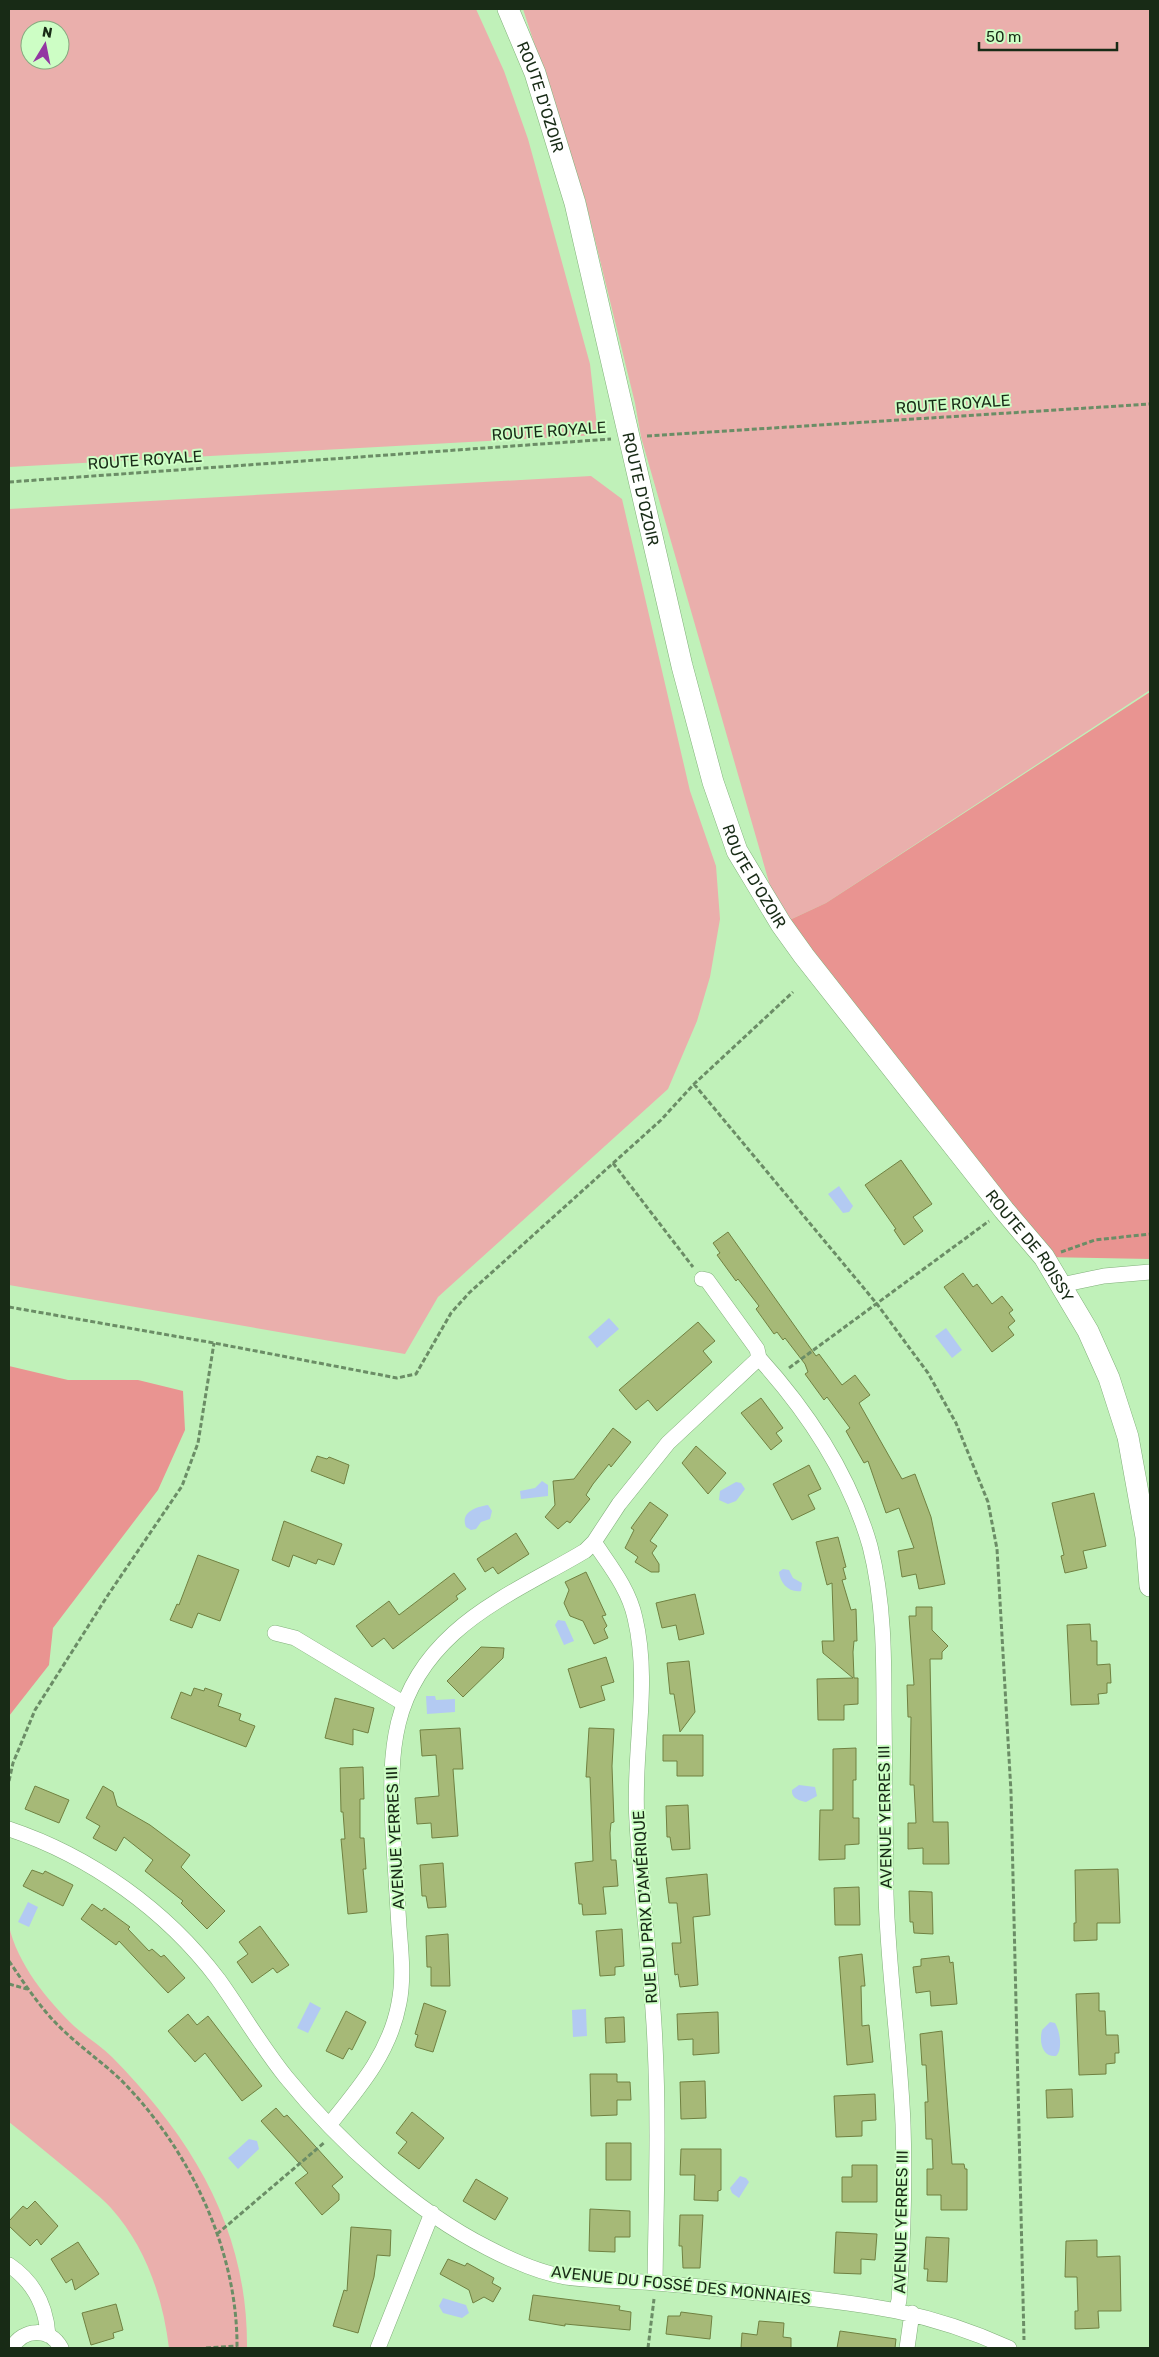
<svg xmlns="http://www.w3.org/2000/svg" width="1159" height="2357" font-family="Rubik,sans-serif">
	<style>
		.green { fill: #eaafac; fill-rule: evenodd }
		.forest { fill: #e99491 }
		.water { fill: #b3caf2 }
		.building { fill: #a6b977; stroke: #708141 }
		.lines { fill: none; stroke-linecap: round; stroke-linejoin: round }
		.minor-casing { stroke: #81b07a; stroke-width: 16 }
		.secondary-casing { stroke: #81b07a; stroke-width: 22 }
		.path { stroke: #6b8d66; stroke-width: 3; stroke-dasharray: 5 2.5; stroke-linecap: butt }
		.minor { stroke: #fff; stroke-width: 15 }
		.secondary { stroke: #fff; stroke-width: 21 }
		.labels { text-anchor: middle; dominant-baseline: central; stroke-width: 4; stroke-linejoin: round; paint-order: stroke }
		.street-label { font-size: 16px; fill: #182b16; stroke: #cdfec5 }
	</style>
	<rect width="100%" height="100%" fill="#c0f1b9"/>
	<path class="green" d="M 9,9 L 476,9 L 504,71 L 528,139 L 590,364 L 598,435 L 9,467 ZM 30,30 L 60,30 L 60,60 L 30,60 Z
		M 523,9 L 1150,9 L 1150,690 L 826,903 L 781,924 L 641,437 L 635,403 L 585,199 Z
		M 591,476 L 622,499 L 690,791 L 716,866 L 720,919 L 710,977 L 697,1021 L 668,1089 L 438,1297 L 405,1354 L 9,1285 L 9,509 Z
		M 9,1926 C 17,1963 47,2000 74,2026 C 86,2037 101,2046 112,2057 C 193,2139 248,2230 247,2348 L 169,2348 C 163,2298 146,2247 111,2208 C 102,2198 90,2189 80,2180 C 56,2160 33,2141 9,2122 Z"/>
	<path class="forest" d="M 1150,692 L 1150,1259 L 1044,1257 L 781,924 L 826,903 Z
		M 9,1366 L 68,1380 L 138,1380 L 183,1391 L 185,1430 L 158,1490 L 53,1628 L 49,1665 L 9,1716 Z"/>
	<path class="water" d="M 839,1186 L 853,1206 L 849,1212 L 843,1213 L 828,1194 Z
		M 609,1318 L 619,1329 L 597,1348 L 588,1337 Z
		M 946,1328 L 962,1350 L 952,1358 L 935,1336 Z
		M 542,1481 L 548,1485 L 548,1496 L 521,1499 L 520,1491 L 535,1488 Z
		M 736,1482 L 741,1483 L 745,1489 L 736,1501 L 728,1504 L 719,1500 L 720,1491 Z
		M 488,1505 L 492,1511 L 490,1519 L 481,1522 L 476,1529 L 471,1530 L 466,1527 C 460,1512 476,1507 488,1505 Z
		M 783,1569 L 789,1570 L 793,1578 L 802,1583 L 801,1591 C 789,1593 780,1583 779,1572 Z
		M 558,1620 L 565,1621 L 574,1641 L 564,1645 L 555,1625 Z
		M 426,1696 L 435,1696 L 436,1700 L 455,1699 L 455,1712 L 427,1714 Z
		M 799,1785 L 815,1787 L 817,1796 L 806,1802 C 799,1801 791,1798 792,1790 Z
		M 28,1902 L 38,1907 L 29,1927 L 18,1922 Z
		M 310,2002 L 321,2008 L 308,2033 L 297,2028 Z
		M 586,2009 L 587,2036 L 573,2037 L 572,2010 Z
		M 1050,2022 L 1055,2023 C 1060,2031 1063,2050 1056,2056 C 1042,2057 1039,2042 1042,2030 Z
		M 249,2139 L 257,2141 L 259,2149 L 238,2169 L 228,2158 Z
		M 740,2176 L 746,2178 L 749,2182 L 739,2198 L 732,2193 L 730,2188 Z
		M 443,2298 L 466,2305 L 469,2313 L 462,2318 L 443,2313 L 439,2306 Z"/>
	<path class="building" d="M 901,1160 L 932,1204 L 913,1217 L 923,1231 L 904,1245 L 894,1230 L 896,1229 L 865,1185 Z
		M 728,1232 L 816,1356 L 819,1354 L 842,1385 L 855,1375 L 870,1395 L 859,1403 L 902,1479 L 915,1474 L 931,1517 L 945,1584 L 919,1589 L 916,1574 L 902,1577 L 898,1551 L 914,1548 L 899,1508 L 886,1513 L 868,1461 L 864,1463 L 846,1431 L 850,1428 L 827,1397 L 824,1400 L 805,1374 L 808,1372 L 805,1364 L 785,1338 L 783,1340 L 777,1332 L 774,1334 L 756,1309 L 759,1306 L 738,1279 L 736,1281 L 717,1255 L 720,1253 L 713,1243 Z
		M 963,1273 L 973,1287 L 977,1284 L 992,1304 L 1002,1296 L 1013,1310 L 1009,1313 L 1015,1321 L 1008,1327 L 1014,1335 L 992,1352 L 944,1287 Z
		M 698,1322 L 715,1341 L 703,1351 L 712,1362 L 657,1411 L 648,1400 L 636,1410 L 619,1390 Z
		M 761,1398 L 783,1428 L 776,1433 L 782,1441 L 771,1450 L 741,1413 Z
		M 613,1428 L 631,1442 L 611,1467 L 609,1464 L 593,1484 L 586,1495 L 590,1499 L 570,1523 L 567,1521 L 558,1529 L 545,1517 L 555,1505 L 553,1481 L 574,1479 Z
		M 696,1446 L 726,1473 L 708,1494 L 682,1463 Z
		M 317,1456 L 327,1459 L 329,1457 L 349,1465 L 344,1484 L 311,1471 Z
		M 809,1465 L 821,1489 L 808,1495 L 815,1509 L 792,1520 L 773,1484 Z
		M 1094,1493 L 1106,1546 L 1083,1551 L 1087,1568 L 1065,1573 L 1061,1556 L 1064,1555 L 1052,1503 Z
		M 650,1502 L 668,1515 L 650,1541 L 657,1546 L 652,1553 L 659,1564 L 659,1572 L 651,1572 L 635,1562 L 638,1557 L 625,1548 L 634,1530 L 631,1528 Z
		M 284,1521 L 342,1544 L 334,1565 L 318,1559 L 316,1564 L 293,1555 L 289,1567 L 272,1560 Z
		M 516,1533 L 529,1554 L 498,1574 L 493,1567 L 485,1572 L 477,1559 Z
		M 838,1537 L 846,1567 L 843,1568 L 846,1579 L 842,1580 L 851,1610 L 856,1609 L 857,1641 L 854,1641 L 853,1652 L 854,1678 L 858,1678 L 858,1704 L 844,1705 L 844,1720 L 818,1720 L 817,1679 L 853,1678 L 823,1653 L 822,1641 L 834,1641 L 832,1583 L 827,1585 L 816,1542 Z
		M 198,1555 L 239,1570 L 220,1621 L 198,1613 L 192,1628 L 170,1620 L 177,1604 L 179,1605 Z
		M 586,1572 L 606,1615 L 602,1616 L 607,1626 L 604,1629 L 608,1638 L 594,1644 L 583,1621 L 570,1616 L 564,1603 L 569,1590 L 565,1582 Z
		M 454,1573 L 466,1589 L 456,1596 L 458,1599 L 393,1649 L 384,1638 L 372,1647 L 356,1626 L 389,1601 L 399,1615 Z
		M 695,1594 L 704,1634 L 679,1640 L 676,1625 L 662,1628 L 656,1603 Z
		M 916,1607 L 932,1607 L 932,1630 L 948,1646 L 942,1652 L 942,1659 L 930,1659 L 933,1822 L 948,1822 L 949,1864 L 923,1864 L 923,1848 L 908,1849 L 908,1823 L 916,1823 L 914,1785 L 910,1785 L 911,1717 L 908,1717 L 907,1685 L 914,1685 L 909,1616 L 916,1616 Z
		M 1090,1624 L 1091,1641 L 1097,1641 L 1097,1665 L 1110,1664 L 1111,1683 L 1107,1683 L 1107,1693 L 1098,1694 L 1099,1704 L 1071,1705 L 1067,1625 Z
		M 481,1647 L 504,1648 L 503,1658 L 463,1697 L 447,1681 Z
		M 606,1657 L 614,1682 L 601,1686 L 605,1700 L 580,1708 L 568,1669 Z
		M 689,1661 L 695,1712 L 680,1732 L 674,1694 L 670,1694 L 667,1663 Z
		M 194,1688 L 204,1691 L 205,1688 L 222,1694 L 218,1706 L 241,1714 L 239,1720 L 255,1726 L 246,1747 L 171,1718 L 181,1692 L 191,1696 Z
		M 335,1698 L 374,1708 L 368,1733 L 353,1729 L 353,1745 L 325,1738 Z
		M 460,1728 L 463,1769 L 453,1769 L 458,1836 L 432,1838 L 431,1823 L 417,1824 L 415,1798 L 439,1796 L 436,1755 L 422,1756 L 420,1730 Z
		M 589,1728 L 614,1729 L 612,1766 L 614,1822 L 611,1823 L 610,1833 L 611,1860 L 616,1860 L 618,1886 L 603,1887 L 606,1914 L 583,1915 L 582,1904 L 579,1904 L 575,1863 L 593,1861 L 590,1777 L 586,1777 Z
		M 663,1735 L 703,1735 L 703,1776 L 677,1776 L 677,1761 L 663,1761 Z
		M 856,1748 L 856,1780 L 853,1780 L 853,1818 L 859,1818 L 859,1844 L 845,1845 L 845,1859 L 819,1860 L 820,1810 L 833,1810 L 833,1749 Z
		M 363,1767 L 364,1799 L 360,1799 L 360,1838 L 364,1838 L 366,1869 L 363,1869 L 367,1912 L 348,1914 L 341,1839 L 345,1839 L 343,1812 L 341,1812 L 340,1768 Z
		M 35,1786 L 69,1800 L 59,1823 L 25,1809 Z
		M 103,1786 L 113,1792 L 117,1806 L 150,1825 L 190,1855 L 181,1867 L 225,1911 L 207,1929 L 181,1903 L 183,1901 L 145,1871 L 153,1860 L 124,1837 L 116,1851 L 93,1838 L 100,1826 L 86,1818 Z
		M 688,1805 L 690,1849 L 672,1850 L 670,1837 L 667,1837 L 666,1806 Z
		M 443,1863 L 446,1907 L 428,1908 L 426,1896 L 422,1896 L 420,1865 Z
		M 1118,1869 L 1120,1923 L 1097,1923 L 1097,1940 L 1074,1941 L 1074,1923 L 1076,1923 L 1075,1870 Z
		M 32,1870 L 43,1874 L 45,1871 L 73,1885 L 63,1906 L 23,1886 Z
		M 707,1874 L 710,1915 L 693,1917 L 698,1985 L 680,1987 L 678,1974 L 675,1975 L 672,1943 L 681,1943 L 677,1903 L 669,1903 L 666,1878 Z
		M 859,1887 L 860,1925 L 835,1925 L 834,1888 Z
		M 909,1891 L 932,1892 L 933,1934 L 914,1933 L 913,1922 L 910,1922 Z
		M 92,1904 L 102,1911 L 104,1908 L 130,1927 L 128,1929 L 149,1951 L 152,1949 L 161,1957 L 164,1955 L 185,1978 L 168,1993 L 119,1941 L 116,1945 L 81,1919 Z
		M 260,1926 L 289,1965 L 277,1973 L 273,1968 L 252,1983 L 237,1962 L 248,1954 L 239,1942 Z
		M 622,1929 L 624,1966 L 615,1967 L 615,1975 L 600,1976 L 596,1931 Z
		M 448,1934 L 450,1986 L 431,1986 L 431,1967 L 427,1967 L 426,1936 Z
		M 862,1954 L 865,1986 L 861,1986 L 862,2026 L 869,2025 L 873,2062 L 847,2065 L 839,1957 Z
		M 949,1956 L 950,1963 L 953,1962 L 957,2004 L 931,2006 L 930,1991 L 916,1993 L 913,1967 L 921,1966 L 921,1959 Z
		M 1099,1993 L 1099,2011 L 1105,2011 L 1106,2035 L 1118,2035 L 1119,2053 L 1115,2053 L 1115,2063 L 1106,2064 L 1106,2074 L 1079,2075 L 1076,1994 Z
		M 424,2003 L 446,2011 L 433,2052 L 416,2047 L 415,2045 L 418,2035 L 415,2034 Z
		M 346,2011 L 366,2022 L 352,2050 L 349,2048 L 343,2059 L 326,2051 Z
		M 718,2012 L 719,2053 L 693,2055 L 693,2039 L 678,2040 L 677,2014 Z
		M 188,2014 L 197,2025 L 208,2016 L 262,2086 L 242,2101 L 205,2053 L 195,2062 L 168,2031 Z
		M 624,2017 L 625,2042 L 606,2043 L 605,2018 Z
		M 942,2031 L 952,2164 L 964,2164 L 965,2169 L 967,2169 L 967,2210 L 941,2210 L 941,2195 L 927,2195 L 927,2169 L 933,2169 L 932,2139 L 926,2139 L 925,2102 L 928,2102 L 926,2065 L 922,2065 L 920,2034 Z
		M 590,2074 L 617,2074 L 617,2082 L 630,2082 L 631,2100 L 617,2100 L 617,2115 L 591,2116 Z
		M 705,2081 L 706,2118 L 681,2119 L 680,2082 Z
		M 1072,2089 L 1073,2117 L 1047,2118 L 1046,2090 Z
		M 875,2094 L 876,2120 L 862,2121 L 862,2136 L 836,2137 L 834,2096 Z
		M 276,2108 L 284,2117 L 287,2115 L 343,2177 L 332,2186 L 339,2194 L 339,2200 L 322,2215 L 295,2183 L 308,2173 L 261,2121 Z
		M 412,2112 L 444,2138 L 419,2169 L 398,2153 L 407,2142 L 396,2133 Z
		M 606,2143 L 631,2143 L 631,2180 L 606,2180 Z
		M 681,2149 L 721,2149 L 721,2190 L 718,2191 L 718,2201 L 694,2200 L 695,2175 L 680,2175 Z
		M 852,2165 L 877,2165 L 877,2202 L 842,2202 L 842,2177 L 852,2177 Z
		M 476,2179 L 508,2198 L 495,2220 L 463,2201 Z
		M 35,2201 L 58,2226 L 41,2245 L 37,2239 L 30,2246 L 9,2226 L 9,2221 L 23,2206 L 27,2209 Z
		M 590,2209 L 630,2211 L 630,2237 L 615,2237 L 615,2252 L 589,2251 Z
		M 680,2215 L 703,2215 L 700,2268 L 683,2268 L 682,2246 L 679,2246 Z
		M 351,2227 L 391,2230 L 390,2256 L 377,2255 L 374,2277 L 358,2333 L 333,2326 L 344,2290 L 347,2291 Z
		M 836,2232 L 877,2234 L 875,2260 L 861,2259 L 861,2274 L 834,2273 Z
		M 926,2237 L 949,2238 L 947,2282 L 927,2281 L 928,2269 L 924,2269 Z
		M 1097,2240 L 1097,2257 L 1120,2256 L 1121,2311 L 1098,2311 L 1099,2328 L 1075,2329 L 1075,2311 L 1078,2311 L 1077,2277 L 1065,2277 L 1066,2241 Z
		M 78,2242 L 99,2274 L 75,2290 L 72,2279 L 66,2283 L 51,2259 Z
		M 448,2259 L 465,2266 L 467,2263 L 494,2278 L 492,2283 L 501,2288 L 493,2302 L 484,2297 L 473,2303 L 469,2290 L 440,2274 Z
		M 533,2295 L 620,2306 L 619,2310 L 631,2312 L 630,2330 L 565,2324 L 565,2326 L 529,2320 Z
		M 116,2304 L 123,2330 L 113,2333 L 114,2338 L 91,2345 L 82,2313 Z
		M 681,2312 L 712,2316 L 710,2339 L 666,2334 L 668,2316 L 680,2316 Z
		M 759,2321 L 784,2323 L 783,2337 L 791,2338 L 791,2348 L 741,2348 L 742,2333 L 757,2335 Z
		M 840,2331 L 896,2339 L 895,2348 L 837,2348 Z"/>
	<g class="lines">
		<defs>
			<path id="minor" d="M 702,1279 L 707,1280 L 757,1349 L 759,1358
				M 1061,1285 L 1104,1276 L 1150,1272
				M 594,1542 C 610,1566 629,1589 635,1618 C 651,1685 632,1754 637,1822 C 641,1896 652,1970 655,2044 C 659,2124 656,2203 655,2283
				M 275,1633 L 295,1638 L 403,1703
				M 9,1829 C 90,1856 166,1910 218,1979 C 241,2011 261,2046 286,2077 C 339,2142 413,2210 488,2248 C 513,2261 539,2273 566,2277 C 595,2281 625,2280 655,2283 C 696,2286 738,2291 779,2295 C 866,2304 928,2311 1009,2348
				M 329,2125 C 360,2087 390,2052 399,2003 C 404,1978 401,1952 399,1927 C 397,1895 395,1862 393,1830 C 389,1750 391,1690 454,1633 C 490,1600 543,1576 585,1551 L 594,1542 L 619,1504 L 668,1443 L 759,1358 C 808,1412 850,1476 870,1546 C 884,1601 884,1656 884,1712 C 885,1773 885,1833 886,1894 C 888,1971 900,2047 903,2124 C 905,2182 903,2242 899,2300 L 897,2309
				M 9,2265 C 34,2282 46,2306 48,2335
				M 12,2348 C 23,2328 50,2327 61,2348
				M 378,2348 L 432,2213
				M 907,2348 L 912,2313"/>
			<g id="secondary">
				<path id="s1" d="M 508,9 L 535,73 L 575,203 L 682,666 L 713,782 L 737,851 L 781,924 L 804,956 L 1004,1210 L 1044,1257 L 1088,1331 L 1109,1378 L 1128,1437 L 1146,1537 L 1150,1586"/>
			</g>
		</defs>
		<use href="#minor" class="minor-casing"/>
		<use href="#secondary" class="secondary-casing"/>
		<path class="path" d="M 647,436 L 1150,404
			M 9,482 L 611,439
			M 694,1084 L 877,1304 L 928,1373 L 956,1423 L 988,1502 L 997,1549 L 1011,1792 L 1024,2340
			M 613,1163 L 693,1267
			M 1061,1252 L 1095,1240 L 1150,1234
			M 9,1307 L 214,1343 L 397,1378 L 416,1374 L 451,1313 L 469,1293 L 661,1120 L 694,1084 L 793,992
			M 789,1368 L 989,1221
			M 9,1781 L 13,1763 L 35,1710 L 108,1595 L 182,1486 L 198,1443 L 214,1343
			M 9,1961 C 26,1986 43,2012 65,2032 C 83,2049 103,2063 120,2079 C 189,2148 238,2250 237,2348
			M 9,1984 L 27,1989
			M 217,2234 L 325,2142
			M 206,2348 L 237,2346
			M 648,2348 L 654,2299"/>
		<use href="#minor" class="minor"/>
		<use href="#secondary" class="secondary"/>
	</g>
	<g class="labels">
		<g class="street-label">
			<text stroke="none"><textPath href="#s1" startOffset="94">ROUTE D'OZOIR</textPath></text>
			<text transform="translate(953 404) rotate(-4)">ROUTE ROYALE</text>
			<text transform="translate(549 431) rotate(-4)">ROUTE ROYALE</text>
			<text transform="translate(145 460) rotate(-4)">ROUTE ROYALE</text>
			<text stroke="none"><textPath href="#s1" startOffset="499">ROUTE D'OZOIR</textPath></text>
			<text stroke="none"><textPath href="#s1" startOffset="904">ROUTE D'OZOIR</textPath></text>
			<text stroke="none"><textPath href="#s1" startOffset="1366">ROUTE DE ROISSY</textPath></text>
			<text transform="translate(885 1817) rotate(-91)">AVENUE YERRES III</text>
			<text transform="translate(395 1838) rotate(-93)">AVENUE YERRES III</text>
			<text transform="translate(645 1907) rotate(-94)">RUE DU PRIX D'AMÉRIQUE</text>
			<text transform="translate(901 2222) rotate(-89)">AVENUE YERRES III</text>
			<text transform="translate(681 2285) rotate(6)">AVENUE DU FOSSÉ DES MONNAIES</text>
		</g>
	</g>
	<rect width="1159" height="2357" fill="none" stroke="#182b16" stroke-width="20"/>
	<g transform="translate(45 45) rotate(10)"><circle r="24" fill="#cdfec5" stroke="#85aa7f"/>
	<path d="M0-4L9 19L0 12L-9 19Z" fill="#9337a2"/>
	<text y="-8" font-size="14" font-weight="bold" text-anchor="middle" fill="#182b16">N</text>
	</g>
	<path d="M979 42v8h138v-8" fill="none" stroke="#182b16" stroke-width="2.5"/>
	<text x="986" y="42" font-size="15" fill="#182b16" stroke="#cdfec5" stroke-width="4" paint-order="stroke">50 m</text>
</svg>
